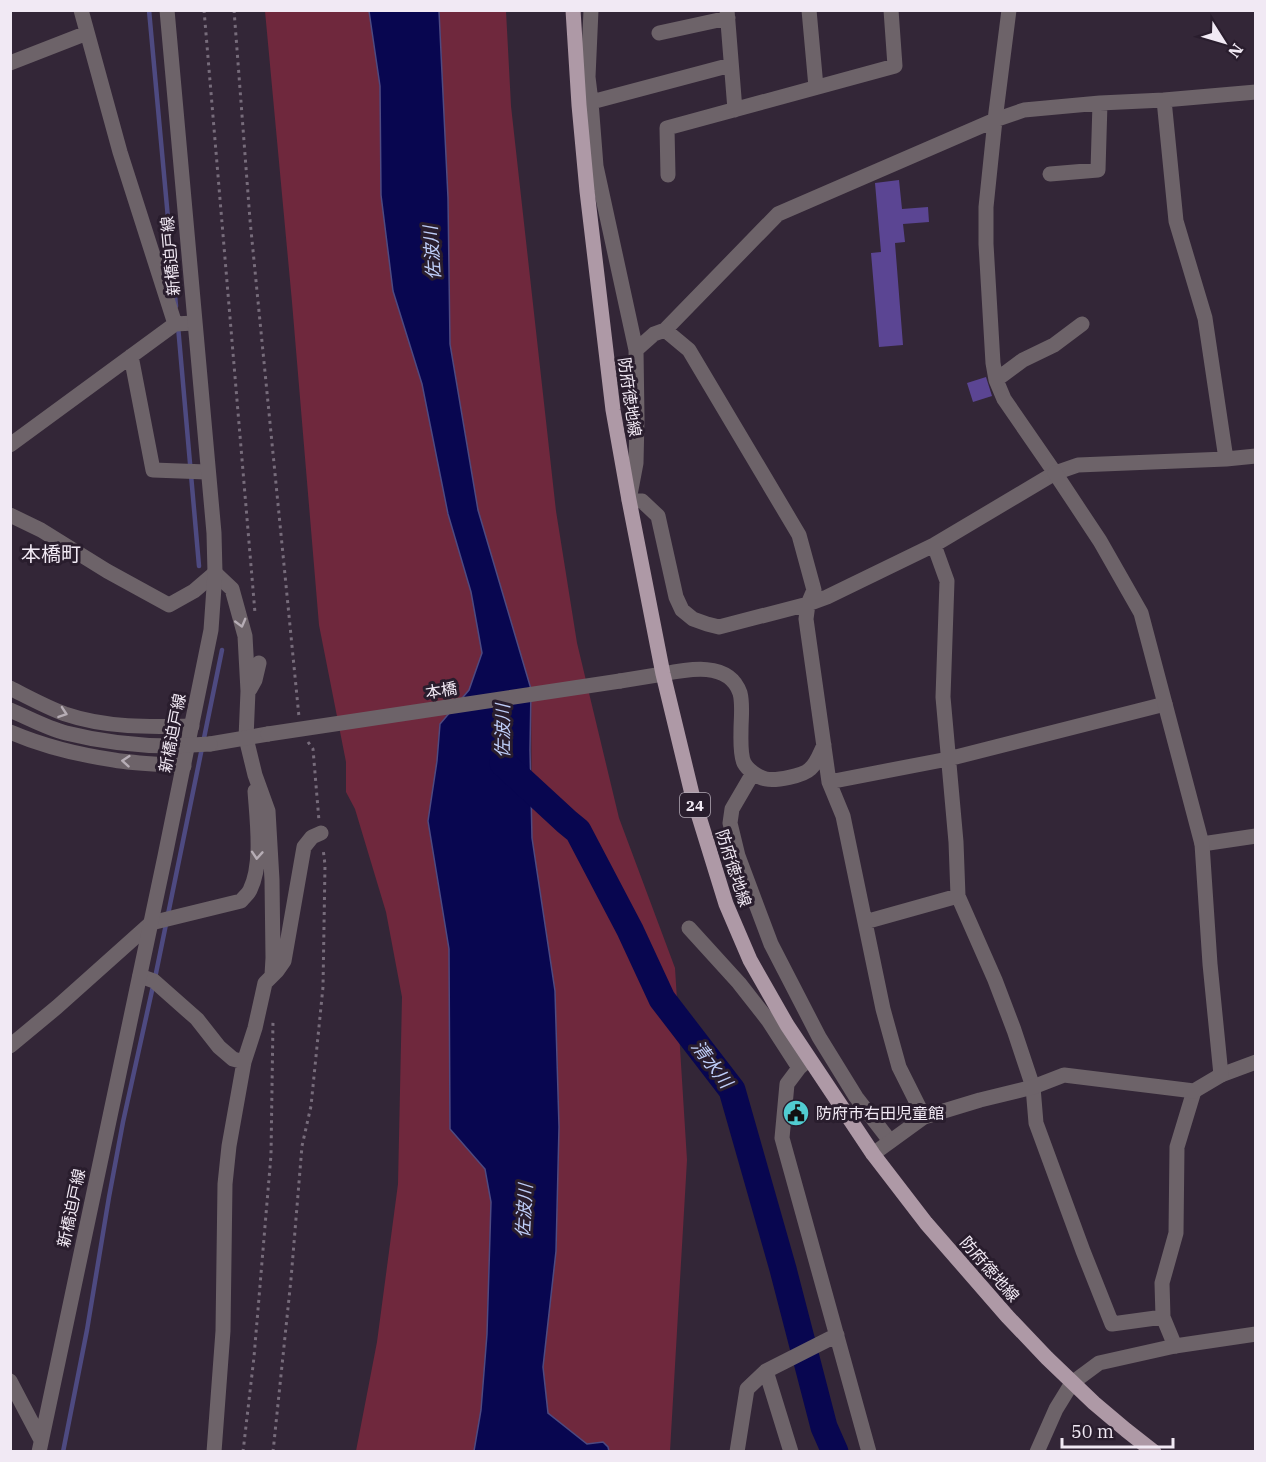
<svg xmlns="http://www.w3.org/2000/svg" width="1266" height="1462" font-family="'IBM Plex Serif','Noto Sans JP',serif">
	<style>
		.green { fill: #6f283d }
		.water { fill: #080650; stroke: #4e4a81; stroke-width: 1.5 }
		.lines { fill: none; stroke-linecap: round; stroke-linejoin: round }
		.stream { stroke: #4e4a81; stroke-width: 4.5 }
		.river { stroke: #080650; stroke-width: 27 }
		.building { fill: #5b4593 }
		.path { stroke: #776c7b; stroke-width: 3; stroke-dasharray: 3 4.5; stroke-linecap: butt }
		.minor { stroke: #6d6369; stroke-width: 15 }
		.tertiary { stroke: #6d6369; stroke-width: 15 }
		.primary { stroke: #ae99a6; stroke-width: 15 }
		.tertiary-bridge { stroke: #6d6369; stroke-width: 15 }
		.oneway { stroke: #b6adb5 }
		.labels { text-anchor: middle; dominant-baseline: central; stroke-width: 6; stroke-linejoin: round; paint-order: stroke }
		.shield { fill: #291d2d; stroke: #b5acb8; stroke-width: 1.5 }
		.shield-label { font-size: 15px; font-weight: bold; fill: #f1e9f4 }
		.street-label { font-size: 16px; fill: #f1e9f4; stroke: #291d2d }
		.poi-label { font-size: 16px; fill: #f1e9f4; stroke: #291d2d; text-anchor: start }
		.water-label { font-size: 18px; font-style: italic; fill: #becdf8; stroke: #291d2d }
		.quarter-label { font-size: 20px; fill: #f1e9f4; stroke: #291d2d }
	</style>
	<rect width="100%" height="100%" fill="#332637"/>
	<path class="green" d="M 265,11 L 369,11 L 380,86 L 381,195 L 393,291 L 422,384 L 448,514 L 471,592 L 482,653 L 469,690 L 440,724 L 437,761 L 428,821 L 449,949 L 450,1128 L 485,1169 L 491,1202 L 487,1334 L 481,1410 L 474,1451 L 356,1451 L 377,1342 L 398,1184 L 402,997 L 386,912 L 355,809 L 346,792 L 346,762 L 319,625 L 292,302 Z
		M 439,11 L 506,11 L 511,106 L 556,511 L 577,643 L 619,818 L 675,968 L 687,1160 L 670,1451 L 609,1451 L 608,1447 L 587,1444 L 548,1413 L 543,1367 L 556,1251 L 559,1127 L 555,991 L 532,838 L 531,689 L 478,510 L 450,344 L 448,198 Z"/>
	<path class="water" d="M 369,11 L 439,11 L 448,198 L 450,344 L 478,510 L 531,689 L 530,750 L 532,838 L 555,991 L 559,1127 L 556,1251 L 543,1367 L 548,1413 L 587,1444 L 603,1442 L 608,1447 L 609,1451 L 474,1451 L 481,1410 L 487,1334 L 491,1202 L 485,1169 L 450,1129 L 449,949 L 428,821 L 437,761 L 440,724 L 469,690 L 482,653 L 471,592 L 448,514 L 422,384 L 393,291 L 381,195 L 380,86 Z"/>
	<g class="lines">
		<path class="stream" d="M 149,10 L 176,306
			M 178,326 L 199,566
			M 155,978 L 222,650
			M 63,1452 L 87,1330 L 109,1197 L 123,1122 L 153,986"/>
		<path class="river" d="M 503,763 L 567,822 L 578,831 L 630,930 L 662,999 L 732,1090 L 783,1269 L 824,1427 L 835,1452"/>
	</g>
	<path class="building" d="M 899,180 L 902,209 L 928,207 L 929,222 L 903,224 L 905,242 L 895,243 L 903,345 L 879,347 L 871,253 L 881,252 L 875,183 Z
		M 986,377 L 992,396 L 973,402 L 967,383 Z"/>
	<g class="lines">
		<path class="path" d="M 204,10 L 255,613
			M 234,10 L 250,220 L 299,717
			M 308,742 L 313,749 L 319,821
			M 243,1452 L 254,1357 L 271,1155 L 273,1020
			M 273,1452 L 291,1279 L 302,1146 L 311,1106 L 323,987 L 325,865 L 323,848"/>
		<path class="minor" d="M 81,10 L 120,152 L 175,324
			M 591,10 L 588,77 L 591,102 L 596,166 L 636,350 L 637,418 L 636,463 L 629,500 L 642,501 L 658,516 L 676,597 L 682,610 L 693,619 L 707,624 L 719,627 L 808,604 L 827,597 L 934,545 L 1055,473 L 1078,465 L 1226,459 L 1256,456
			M 727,10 L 735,110
			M 809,10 L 816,87
			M 1009,10 L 995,120 L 986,207 L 986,244 L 993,363 L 996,380 L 1004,399 L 1055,473
			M 659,33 L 728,18
			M 10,63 L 87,33
			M 1164,100 L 1176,221 L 1205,318 L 1226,459
			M 584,104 L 731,65
			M 1050,174 L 1098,170 L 1100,103
			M 668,175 L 667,128 L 895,66 L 891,10
			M 665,330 L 689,350 L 799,535 L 814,590 L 808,604 L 806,619 L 829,782 L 843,816 L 883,1009 L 899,1067 L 924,1117
			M 636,350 L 654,334 L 665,330 L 778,214 L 995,120 L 1024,110 L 1100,103 L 1164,100 L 1256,92
			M 131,356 L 153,470 L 207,472
			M 996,380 L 1023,360 L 1054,345 L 1082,324
			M 10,445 L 175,324 L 194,323
			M 10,515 L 41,530 L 107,571 L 169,605 L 194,591 L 215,573 L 232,589 L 245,636 L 248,691 L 246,738 L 255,775 L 268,811 L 272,880 L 273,958 L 272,975
			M 934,545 L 947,581 L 943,697 L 956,842 L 958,896 L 995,980 L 1014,1030 L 1033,1087 L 1036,1123 L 1083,1251 L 1112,1324 L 1163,1317 L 1175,1346
			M 663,674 C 688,669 729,661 740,693 C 743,704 741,719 741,730 C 741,740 740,754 744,763 C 748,770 757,777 766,779 C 776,781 803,776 810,769 C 817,763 820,753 824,745
			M 10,688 C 28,697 46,707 65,714 C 106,728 149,727 192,726
			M 250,689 L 255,680 L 259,663
			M 10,732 C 43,746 79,755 114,760 C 137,764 161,764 184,766
			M 753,773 L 732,809 L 730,823 L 738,856 L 771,944 L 819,1037 L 856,1097 L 890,1141
			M 829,782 L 948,759 L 1165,704
			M 1202,844 L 1256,836
			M 865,922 L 958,896
			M 689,928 L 739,983 L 768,1020 L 799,1068
			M 140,976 L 154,981 L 197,1019 L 219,1047 L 233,1059 L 244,1062
			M 10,1046 L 57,1007 L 151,923 L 241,901 C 244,897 248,894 250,890 C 263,864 257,820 255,791
			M 809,1059 L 799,1068 L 787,1084 L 782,1138 L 869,1452
			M 1221,1075 L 1256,1062
			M 1163,1317 L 1162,1283 L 1176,1233 L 1177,1147 L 1194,1091
			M 766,1371 L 791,1452
			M 214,1452 L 223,1331 L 225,1184 L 229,1146 L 244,1062 L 255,1028 L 265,983 L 277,971 L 284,961 L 304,847 L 312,837 L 321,833
			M 737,1452 L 747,1389 L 766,1371 L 837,1335
			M 1037,1452 L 1056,1409 L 1072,1383"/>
		<path class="tertiary" d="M 620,681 L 663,674
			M 10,710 C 29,718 47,728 66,733 C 102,742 137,746 173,746
			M 210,744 L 268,734
			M 873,1154 L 924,1117 L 980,1100 L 1033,1087 L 1064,1075 L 1194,1091 L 1221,1075 L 1210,964 L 1202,844 L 1141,613 L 1100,541 L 1055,473
			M 10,1381 L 41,1440
			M 1072,1383 L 1099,1363 L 1175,1346 L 1256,1334
			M 39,1452 L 165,856 L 211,630 L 215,573 L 214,533 L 167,10"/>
		<path class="primary" d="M 573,10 L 579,105 L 587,191 L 613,410 L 629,500 L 663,674 L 692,794 L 726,904 L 750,960 L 787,1025 L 873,1154 L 926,1223 L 1007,1316 L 1047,1358 L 1094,1403 L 1126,1430 L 1154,1452"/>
		<path class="tertiary-bridge" d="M 268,734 L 620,681
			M 173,746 L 210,744"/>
	</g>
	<defs><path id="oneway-chevron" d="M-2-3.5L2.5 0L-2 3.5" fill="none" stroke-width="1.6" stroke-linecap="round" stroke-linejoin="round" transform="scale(1.5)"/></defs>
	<g class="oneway">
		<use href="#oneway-chevron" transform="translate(241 623) rotate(75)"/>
		<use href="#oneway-chevron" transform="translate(63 713) rotate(19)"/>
		<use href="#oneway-chevron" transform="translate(126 761) rotate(-175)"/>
		<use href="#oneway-chevron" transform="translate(257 855) rotate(94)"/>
	</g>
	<defs>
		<symbol id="civic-disc" viewBox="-11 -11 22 22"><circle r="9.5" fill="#51ccd1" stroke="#291d2d"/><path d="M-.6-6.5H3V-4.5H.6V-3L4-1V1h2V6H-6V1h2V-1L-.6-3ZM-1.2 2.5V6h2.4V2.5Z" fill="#111"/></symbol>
	</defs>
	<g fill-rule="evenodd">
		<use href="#civic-disc" x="781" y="1098" width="30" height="30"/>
	</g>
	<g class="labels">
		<rect class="shield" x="680" y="793" width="30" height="24" rx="4.5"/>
		<g class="shield-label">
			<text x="695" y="805">24</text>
		</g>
		<g class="street-label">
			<text transform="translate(170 256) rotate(-95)">新橋迫戸線</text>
			<text transform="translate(630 397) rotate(82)">防府徳地線</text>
			<text transform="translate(441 690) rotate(-9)">本橋</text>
			<text transform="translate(172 733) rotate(-79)">新橋迫戸線</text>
			<text transform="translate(734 868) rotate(72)">防府徳地線</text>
			<text transform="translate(71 1208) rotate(-78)">新橋迫戸線</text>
			<text transform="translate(990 1269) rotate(49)">防府徳地線</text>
		</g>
		<g class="poi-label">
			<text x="816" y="1113">防府市右田児童館</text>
		</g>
		<g class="water-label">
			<text transform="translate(432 253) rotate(-94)">佐波川</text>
			<text transform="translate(502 731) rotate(-90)">佐波川</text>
			<text transform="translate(712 1064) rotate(53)">清水川</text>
			<text transform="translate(524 1211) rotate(-87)">佐波川</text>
		</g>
		<g class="quarter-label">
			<text x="51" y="553">本橋町</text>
		</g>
	</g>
	<rect width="1266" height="1462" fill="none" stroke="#f1e9f4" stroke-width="24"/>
	<g transform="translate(1224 42) rotate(127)" stroke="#291d2d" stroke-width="4.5" paint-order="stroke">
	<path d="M0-4.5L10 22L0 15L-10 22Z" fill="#f1e9f4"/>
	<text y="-9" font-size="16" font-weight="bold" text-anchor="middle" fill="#f1e9f4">N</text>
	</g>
	<path d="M1062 1438v9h111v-9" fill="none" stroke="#f1e9f4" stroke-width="3"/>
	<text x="1071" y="1438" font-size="18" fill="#f1e9f4" stroke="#291d2d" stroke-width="4.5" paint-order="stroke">50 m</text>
</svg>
